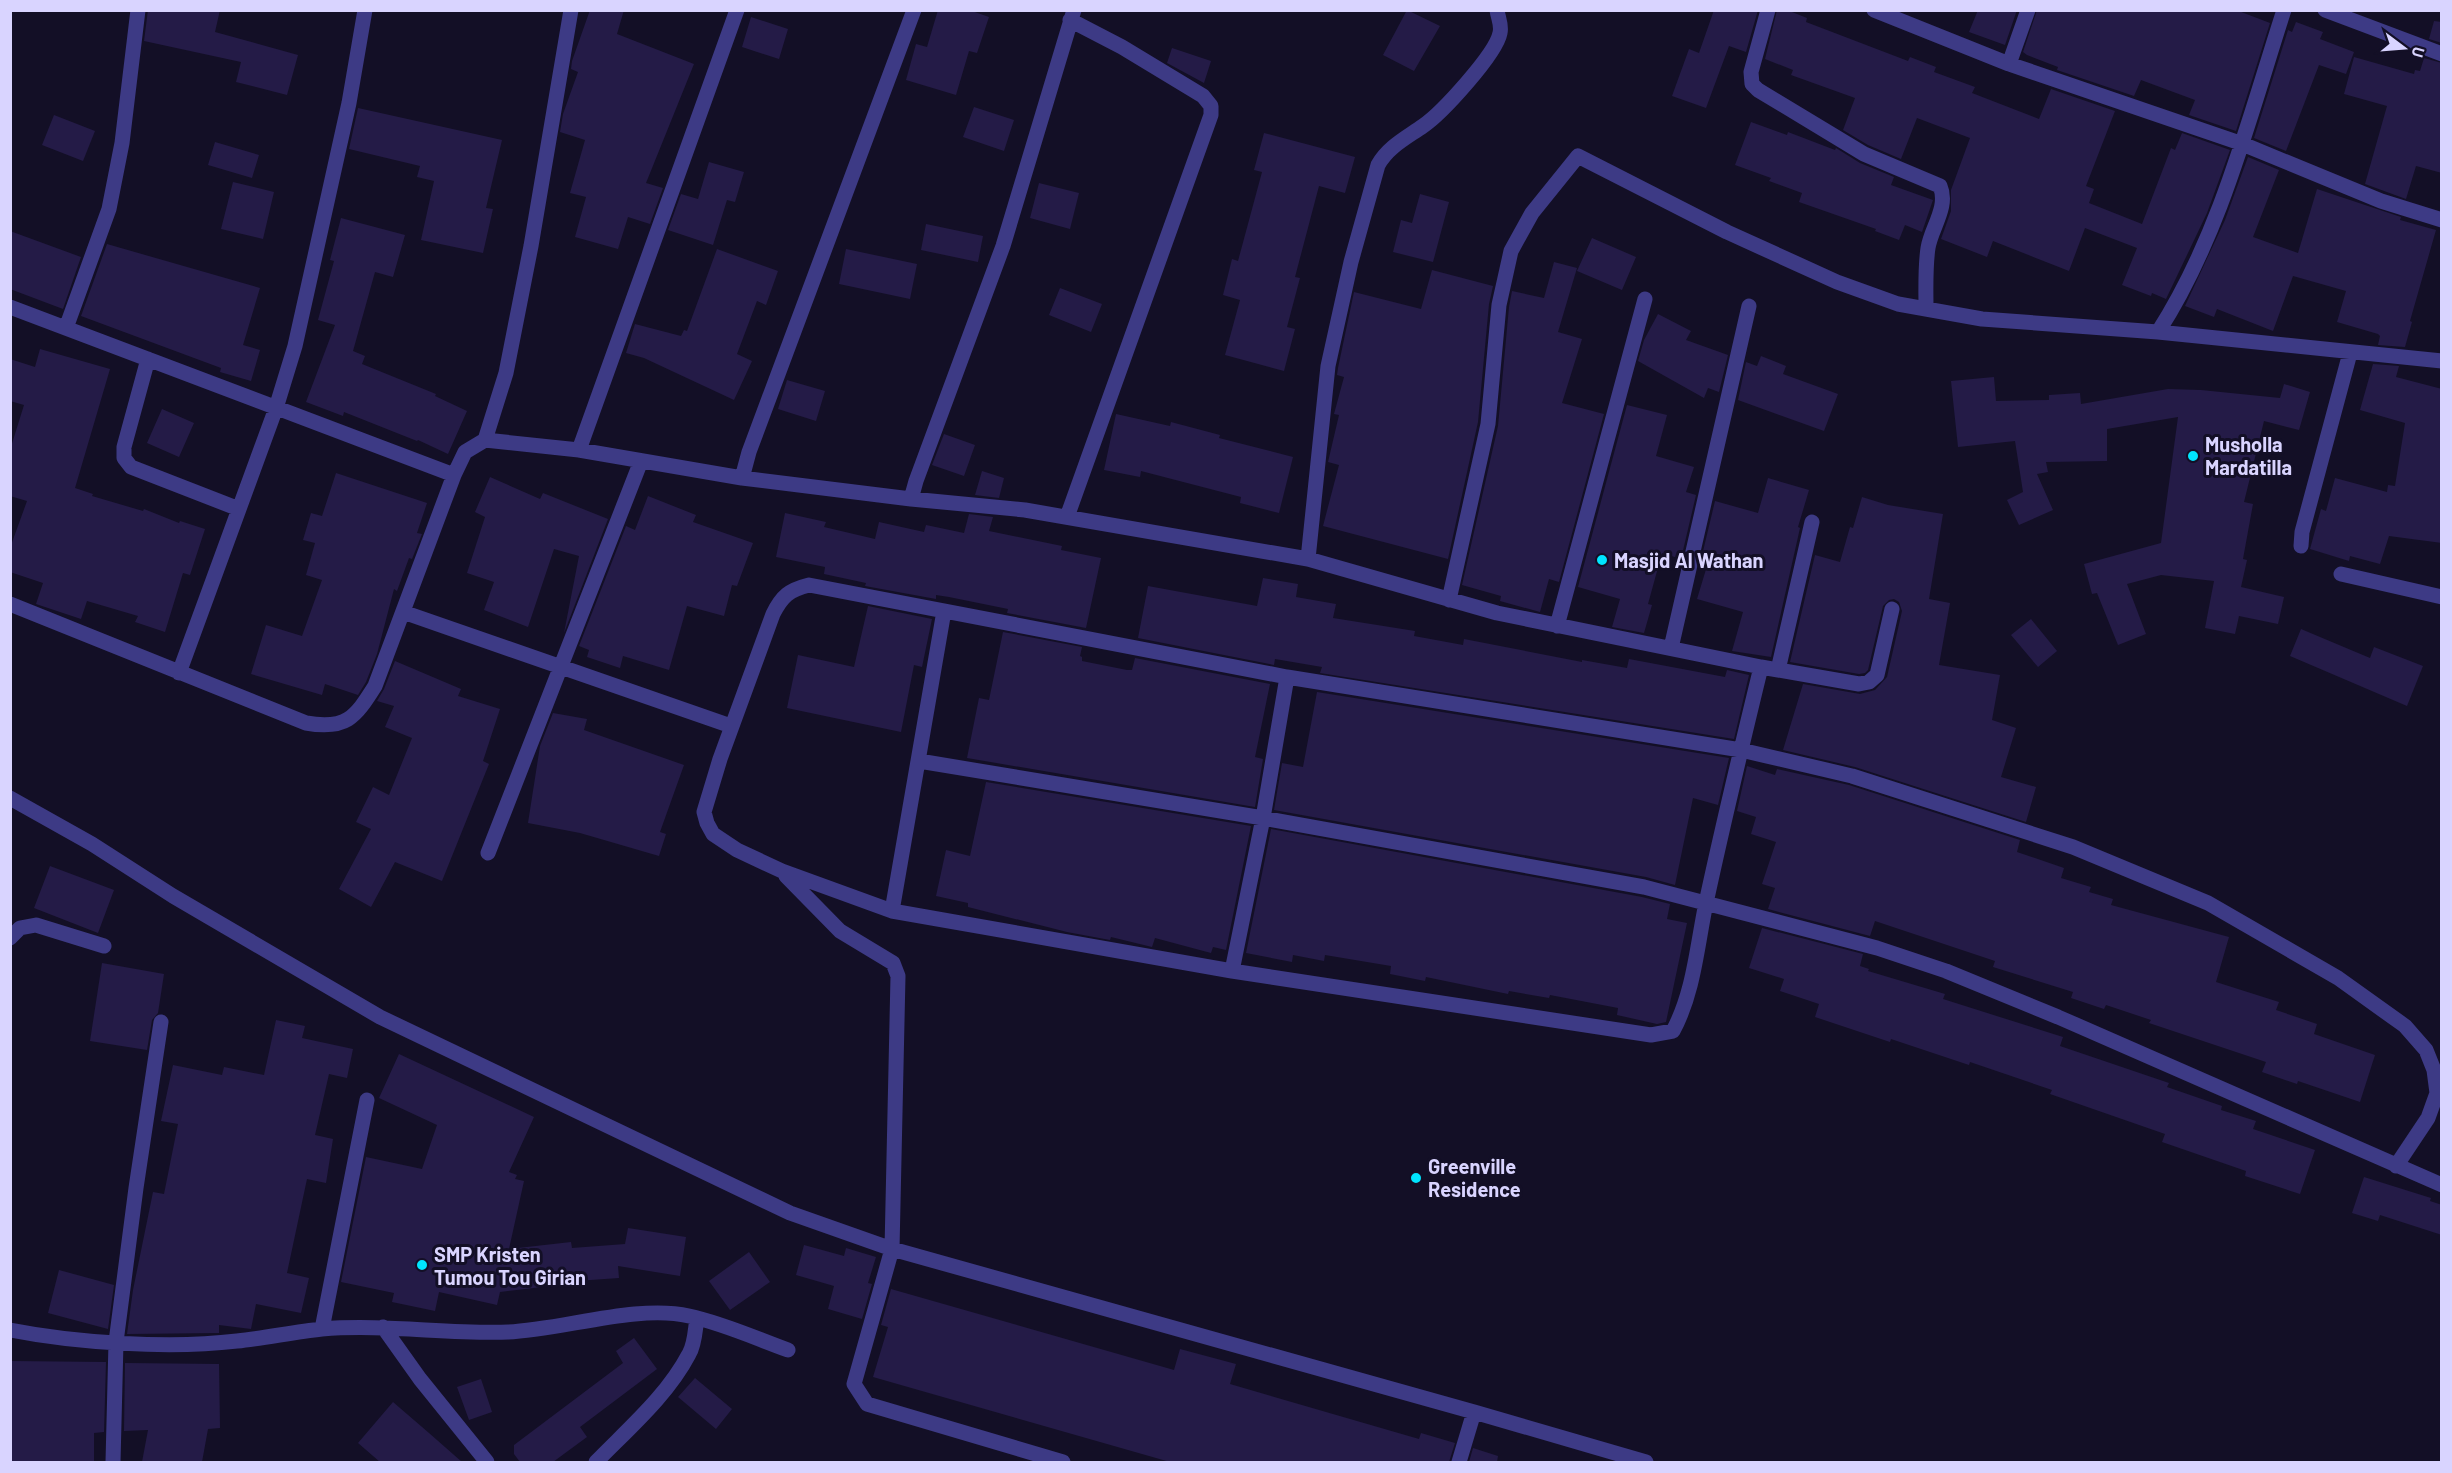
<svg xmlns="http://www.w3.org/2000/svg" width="2452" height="1473" font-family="Barlow,sans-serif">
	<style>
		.building { fill: #241b47 }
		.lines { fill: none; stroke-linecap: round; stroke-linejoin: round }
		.street { stroke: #3d3a85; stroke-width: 15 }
		.poi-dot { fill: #00e5ff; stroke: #130f26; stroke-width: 2 }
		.labels { text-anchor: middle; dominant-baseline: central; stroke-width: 6; stroke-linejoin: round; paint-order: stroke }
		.poi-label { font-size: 20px; font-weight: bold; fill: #d9d4ff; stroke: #130f26; text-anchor: start }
	</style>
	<rect width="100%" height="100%" fill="#130f26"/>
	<path class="building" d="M 148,10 L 220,10 L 215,32 L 298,55 L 287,95 L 236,82 L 241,62 L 144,41 Z
		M 590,10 L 624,10 L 617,34 L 694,64 L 646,183 L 663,188 L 650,224 L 628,217 L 618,249 L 575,237 L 586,197 L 570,193 L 585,140 L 560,132 L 563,114 L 578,72 L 571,69 L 572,61 Z
		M 938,10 L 969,10 L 989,17 L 977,53 L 969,51 L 956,95 L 906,80 L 916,44 L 927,47 Z
		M 1407,10 L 1440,26 L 1414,71 L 1383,55 Z
		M 1714,10 L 1758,10 L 1746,52 L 1729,46 L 1706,108 L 1672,96 L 1689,49 L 1699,53 Z
		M 1777,10 L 1787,10 L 1807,18 L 1806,22 L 1908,61 L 1910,57 L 1936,67 L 1934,72 L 1975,87 L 1972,93 L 2039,119 L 2051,89 L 2115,111 L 2086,186 L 2094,189 L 2089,203 L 2142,224 L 2171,148 L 2175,150 L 2182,133 L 2230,150 L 2207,213 L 2166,299 L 2152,293 L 2151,296 L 2122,285 L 2137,248 L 2085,228 L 2069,271 L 1993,241 L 1987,257 L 1941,239 L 1951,211 L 1951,190 L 1970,138 L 1917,118 L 1901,159 L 1868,145 L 1843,130 L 1855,98 L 1791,75 L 1793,70 L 1765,59 Z
		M 1978,10 L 2017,10 L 2005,45 L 1969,32 Z
		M 2037,10 L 2236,10 L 2270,23 L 2236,131 L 2189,115 L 2195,100 L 2141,80 L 2134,96 L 2057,70 L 2058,67 L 2027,55 L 2023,52 Z
		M 751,17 L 788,29 L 779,59 L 742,47 Z
		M 2434,21 L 2442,22 L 2442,43 L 2429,39 Z
		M 2296,22 L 2323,32 L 2320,39 L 2354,52 L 2346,74 L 2319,65 L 2286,151 L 2254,138 L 2288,30 L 2292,32 Z
		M 1172,48 L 1211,61 L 1204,83 L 1167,63 Z
		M 2354,57 L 2414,74 L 2415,70 L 2420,71 L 2424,58 L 2442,63 L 2442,173 L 2416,166 L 2406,199 L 2365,184 L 2387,106 L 2344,94 Z
		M 974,107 L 1014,120 L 1004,151 L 963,137 Z
		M 358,108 L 502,140 L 486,208 L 493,209 L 483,253 L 421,240 L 434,181 L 417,177 L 420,166 L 349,149 Z
		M 54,115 L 95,131 L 83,161 L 42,145 Z
		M 1751,122 L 1787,135 L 1788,132 L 1835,150 L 1836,148 L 1860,163 L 1894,177 L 1891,185 L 1933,200 L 1922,232 L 1905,225 L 1899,240 L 1875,231 L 1876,229 L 1799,202 L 1802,193 L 1769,181 L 1771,178 L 1735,165 Z
		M 1264,133 L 1355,157 L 1345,193 L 1319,186 L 1295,277 L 1300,278 L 1287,327 L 1295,329 L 1284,371 L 1225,355 L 1240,300 L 1223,295 L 1232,259 L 1238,261 L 1262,172 L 1254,170 Z
		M 215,142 L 259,155 L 252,178 L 208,165 Z
		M 2248,157 L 2279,170 L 2253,237 L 2298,253 L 2317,189 L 2401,217 L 2400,220 L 2436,230 L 2410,321 L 2412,322 L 2405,347 L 2378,345 L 2380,336 L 2378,334 L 2337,322 L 2346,291 L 2293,276 L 2273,331 L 2217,309 L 2214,317 L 2185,306 L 2225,220 Z
		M 709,162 L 744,172 L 735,202 L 727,200 L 713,245 L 668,230 L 681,194 L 698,199 Z
		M 233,182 L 274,192 L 263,239 L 221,229 Z
		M 1039,183 L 1079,193 L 1070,229 L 1030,218 Z
		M 1420,194 L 1449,202 L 1433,262 L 1393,252 L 1401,220 L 1412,223 Z
		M 341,218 L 405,235 L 393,277 L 375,272 L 353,351 L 365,356 L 362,364 L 436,394 L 435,396 L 467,411 L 448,454 L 418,440 L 417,441 L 344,412 L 343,416 L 306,402 L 335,325 L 318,320 L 334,261 L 330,260 Z
		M 926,224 L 983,236 L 978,262 L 921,250 Z
		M 10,231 L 81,257 L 63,309 L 10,289 Z
		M 1592,238 L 1636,257 L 1622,290 L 1577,271 Z
		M 107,244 L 260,288 L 243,345 L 260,350 L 251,381 L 220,372 L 221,368 L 81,316 Z
		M 717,249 L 778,271 L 766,305 L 757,301 L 737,354 L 752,361 L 734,400 L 644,358 L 626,353 L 635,324 L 681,336 L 684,330 L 687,331 Z
		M 846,249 L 917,264 L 910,299 L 839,284 Z
		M 1554,262 L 1577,268 L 1558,332 L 1582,339 L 1562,403 L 1604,414 L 1559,582 L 1549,579 L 1540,612 L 1500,601 L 1501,596 L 1462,585 L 1498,426 L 1509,307 L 1512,291 L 1544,298 Z
		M 1432,270 L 1493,286 L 1489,304 L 1478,422 L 1448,559 L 1323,526 L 1339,465 L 1328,462 L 1339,415 L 1334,414 L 1344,377 L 1337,375 L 1338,368 L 1354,292 L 1421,309 Z
		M 1060,288 L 1102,304 L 1091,332 L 1049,315 Z
		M 1658,314 L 1691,331 L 1686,340 L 1728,355 L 1719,392 L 1708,388 L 1704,398 L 1638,361 L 1644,340 Z
		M 40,349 L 110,369 L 75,488 L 93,494 L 92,496 L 143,511 L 144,509 L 179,523 L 180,521 L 205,529 L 190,575 L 183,573 L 165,632 L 135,622 L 138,616 L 87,601 L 81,619 L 36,604 L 43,583 L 10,572 L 10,548 L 27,501 L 10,496 L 10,450 L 24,405 L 10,401 L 10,359 L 35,367 Z
		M 1761,356 L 1786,366 L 1783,374 L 1838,394 L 1824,431 L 1738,400 L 1746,362 L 1757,366 Z
		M 2373,364 L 2399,366 L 2396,377 L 2442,389 L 2442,543 L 2389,536 L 2380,564 L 2350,556 L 2349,561 L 2310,549 L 2321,509 L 2326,511 L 2335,478 L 2387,492 L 2388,485 L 2395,486 L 2405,423 L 2360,410 Z
		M 1994,377 L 1996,401 L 2049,400 L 2049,395 L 2080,393 L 2081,404 L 2168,389 L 2201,390 L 2280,398 L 2284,384 L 2310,392 L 2299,430 L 2264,421 L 2244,502 L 2253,504 L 2243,559 L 2247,560 L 2241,587 L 2284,597 L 2278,624 L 2239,616 L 2235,634 L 2205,628 L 2214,581 L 2161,575 L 2127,584 L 2146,634 L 2118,645 L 2097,593 L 2092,594 L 2084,564 L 2161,543 L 2178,417 L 2107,429 L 2107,461 L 2046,462 L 2048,472 L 2037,474 L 2053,510 L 2019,525 L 2007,500 L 2023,492 L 2015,441 L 1958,447 L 1951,381 Z
		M 787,380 L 825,391 L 816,421 L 778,409 Z
		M 1627,405 L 1667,415 L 1656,456 L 1694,467 L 1686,492 L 1696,495 L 1681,559 L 1662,553 L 1648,604 L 1652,605 L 1644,633 L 1612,627 L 1620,599 L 1578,587 Z
		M 162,409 L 194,423 L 179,457 L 147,443 Z
		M 1116,414 L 1170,426 L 1171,422 L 1220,435 L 1219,438 L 1293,457 L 1279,513 L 1240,503 L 1241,497 L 1141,471 L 1140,477 L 1104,470 Z
		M 944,434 L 975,445 L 964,476 L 932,465 Z
		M 982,471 L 1004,478 L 999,498 L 975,495 Z
		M 336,473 L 427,503 L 417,533 L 422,534 L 412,559 L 409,558 L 397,591 L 394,589 L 377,654 L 366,682 L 358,695 L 325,684 L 322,695 L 251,674 L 266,625 L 302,636 L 322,580 L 306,575 L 315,543 L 303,540 L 311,513 L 322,516 Z
		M 490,477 L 540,499 L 543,493 L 608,519 L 564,633 L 579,556 L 554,549 L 528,627 L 484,610 L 494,582 L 467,573 L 485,517 L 475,512 Z
		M 1768,478 L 1809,490 L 1798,527 L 1800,528 L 1771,657 L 1732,651 L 1743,612 L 1697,599 L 1707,566 L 1700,564 L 1715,501 L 1758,513 Z
		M 648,496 L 696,515 L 693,522 L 753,543 L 737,586 L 732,585 L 724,616 L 687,606 L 669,670 L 623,656 L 620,668 L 587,657 L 589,650 L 579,646 L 626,526 L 635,530 Z
		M 1862,497 L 1888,505 L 1943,514 L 1929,599 L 1950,603 L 1939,665 L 2000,675 L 1992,720 L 2016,728 L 2001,777 L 2036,787 L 2026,822 L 1855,767 L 1783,750 L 1803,684 L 1860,694 L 1875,690 L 1887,677 L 1902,611 L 1899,602 L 1894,599 L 1889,600 L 1883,606 L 1868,670 L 1865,673 L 1859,674 L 1790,662 L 1815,555 L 1840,562 L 1850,527 L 1853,528 Z
		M 785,513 L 826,522 L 824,527 L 875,539 L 879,522 L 924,532 L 926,525 L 964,533 L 969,514 L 993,517 L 989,531 L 1062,546 L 1061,550 L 1101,558 L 1086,628 L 1007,613 L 1008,609 L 949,597 L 936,595 L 936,599 L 865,586 L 866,583 L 824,574 L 825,567 L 776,557 Z
		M 1263,578 L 1298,584 L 1296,597 L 1336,604 L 1333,618 L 1415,631 L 1414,636 L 1463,645 L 1464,639 L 1582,662 L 1582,660 L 1627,668 L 1629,659 L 1725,677 L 1727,670 L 1749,675 L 1734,739 L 1320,673 L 1322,667 L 1275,659 L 1274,665 L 1138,638 L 1148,586 L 1257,606 Z
		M 868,606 L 932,619 L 922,667 L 914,665 L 901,732 L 787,708 L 798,655 L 854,667 Z
		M 2031,619 L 2057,651 L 2038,667 L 2011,635 Z
		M 2301,629 L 2370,658 L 2374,647 L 2423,666 L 2407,706 L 2290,656 Z
		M 1003,632 L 1082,647 L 1080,656 L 1082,657 L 1082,661 L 1127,670 L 1132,670 L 1135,658 L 1270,684 L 1255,757 L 1263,759 L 1255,807 L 967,758 L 979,698 L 989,700 Z
		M 395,661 L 461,689 L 458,696 L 500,709 L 483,761 L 489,764 L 442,881 L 395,862 L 371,907 L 339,889 L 371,829 L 356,822 L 373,787 L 389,795 L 412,738 L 385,727 L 394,706 L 377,701 L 384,689 Z
		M 1317,692 L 1729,758 L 1718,805 L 1693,798 L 1675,885 L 1646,877 L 1274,810 L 1282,763 L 1303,767 Z
		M 553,713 L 587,719 L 584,730 L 684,765 L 660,832 L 666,834 L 659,856 L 580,833 L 528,823 L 540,746 Z
		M 1747,766 L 1775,775 L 1777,769 L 1849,785 L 2020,840 L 2017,852 L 2064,868 L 2061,878 L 2091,887 L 2089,892 L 2113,899 L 2111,905 L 2229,937 L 2216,982 L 2279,1002 L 2276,1010 L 2317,1024 L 2314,1034 L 2375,1055 L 2360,1102 L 2298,1081 L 2297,1084 L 2262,1072 L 2266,1062 L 2149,1023 L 2151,1020 L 2106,1005 L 2104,1009 L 2071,998 L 2073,992 L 1993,967 L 1995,961 L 1875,921 L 1870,936 L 1768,909 L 1775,888 L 1762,884 L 1776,842 L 1751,834 L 1756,817 L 1737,811 Z
		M 986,782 L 1251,826 L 1226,950 L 1213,947 L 1211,953 L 1155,938 L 1152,947 L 1111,937 L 1110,940 L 1067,932 L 968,907 L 968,903 L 936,896 L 946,850 L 970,856 Z
		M 1271,829 L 1642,897 L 1670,904 L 1667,919 L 1687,923 L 1666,1022 L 1657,1024 L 1617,1015 L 1618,1008 L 1550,995 L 1549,998 L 1509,991 L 1508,994 L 1426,977 L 1425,981 L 1390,974 L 1391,966 L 1325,955 L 1324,961 L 1293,955 L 1292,962 L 1246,953 Z
		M 50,866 L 114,890 L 98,933 L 34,908 Z
		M 1762,928 L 1863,954 L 1860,966 L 1869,969 L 1868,971 L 1945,994 L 1943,999 L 2063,1037 L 2060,1046 L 2169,1083 L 2167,1087 L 2222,1106 L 2221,1110 L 2256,1121 L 2253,1129 L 2315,1150 L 2300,1194 L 2245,1176 L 2246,1171 L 2162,1142 L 2165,1134 L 2050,1094 L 2052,1090 L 1970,1062 L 1969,1065 L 1891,1039 L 1890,1042 L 1815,1017 L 1819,1004 L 1780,991 L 1784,979 L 1749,968 Z
		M 102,963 L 164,974 L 158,1013 L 152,1020 L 147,1050 L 90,1041 Z
		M 276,1020 L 305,1026 L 302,1038 L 353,1049 L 347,1078 L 329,1074 L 315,1135 L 333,1139 L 326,1183 L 307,1179 L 287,1273 L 309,1278 L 301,1313 L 256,1304 L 251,1329 L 219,1325 L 219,1333 L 127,1334 L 133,1290 L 153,1192 L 164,1194 L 178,1124 L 161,1121 L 173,1065 L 222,1075 L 224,1067 L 264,1075 Z
		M 399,1054 L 534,1117 L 509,1172 L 517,1175 L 515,1179 L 524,1181 L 509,1249 L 571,1242 L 572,1248 L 625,1244 L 628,1228 L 686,1237 L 680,1276 L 618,1266 L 619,1278 L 576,1281 L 576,1283 L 500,1292 L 497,1305 L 439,1292 L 435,1311 L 392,1302 L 394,1293 L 341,1282 L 366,1157 L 422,1169 L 437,1125 L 379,1098 Z
		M 2364,1177 L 2431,1198 L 2430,1201 L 2442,1205 L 2442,1235 L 2380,1215 L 2378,1221 L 2352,1213 Z
		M 804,1245 L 844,1256 L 846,1248 L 876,1257 L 868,1283 L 872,1284 L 862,1319 L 828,1309 L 834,1286 L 796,1275 Z
		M 749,1252 L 770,1282 L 730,1310 L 709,1281 Z
		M 59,1270 L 114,1285 L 108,1329 L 48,1313 Z
		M 891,1289 L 1174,1370 L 1180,1349 L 1236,1364 L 1230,1384 L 1419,1439 L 1421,1433 L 1455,1443 L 1449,1462 L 1170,1462 L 873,1377 L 888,1327 L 881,1325 Z
		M 634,1338 L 657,1369 L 580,1427 L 587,1437 L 553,1462 L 520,1462 L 514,1454 L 514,1445 L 623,1363 L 616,1351 Z
		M 10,1361 L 106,1362 L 104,1432 L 94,1433 L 94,1462 L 10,1462 Z
		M 125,1363 L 219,1364 L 220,1428 L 208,1429 L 202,1462 L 142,1462 L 148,1430 L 124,1431 Z
		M 695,1378 L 732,1409 L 716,1429 L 678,1397 Z
		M 481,1379 L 492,1412 L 469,1420 L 457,1387 Z
		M 393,1402 L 429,1433 L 462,1462 L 380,1462 L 358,1443 Z
		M 1473,1448 L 1498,1456 L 1497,1462 L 1469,1462 Z"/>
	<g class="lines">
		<path class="street" d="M 1768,10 L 1751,72 L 1752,84 L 1758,90 L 1864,154 L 1940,186 C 1949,207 1931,228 1928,248 C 1925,268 1926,289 1926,309
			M 1874,10 L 2009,64 L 2240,143 L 2381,201 L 2442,220
			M 2325,10 L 2442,54
			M 2009,64 L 2028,10
			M 10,307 L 454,475
			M 66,328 L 109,209 L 122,143 L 138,10
			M 2158,332 C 2220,236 2249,118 2284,10
			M 148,359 L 124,447 L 124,458 L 131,467 L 239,509
			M 485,440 L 506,373 L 531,246 L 571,10
			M 579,450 L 737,10
			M 742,478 L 749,452 L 914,10
			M 911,499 L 916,481 L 1003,246 L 1074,10
			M 1067,517 L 1211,115 L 1211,106 L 1203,96 L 1122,47 L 1070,20
			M 2301,546 L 2302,532 L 2350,353
			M 1308,559 L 1328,366 L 1351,262 L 1378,165 C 1388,147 1406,138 1423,126 C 1442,113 1496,54 1500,33 C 1502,25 1498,18 1497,10
			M 2341,574 L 2442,597
			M 1449,600 L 1488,424 L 1499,305 L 1511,251 L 1532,213 L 1578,156 L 1727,232 L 1837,282 L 1898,304 L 1982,319 L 2158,332 L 2442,361
			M 10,604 L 306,723 C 346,730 355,718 375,686 L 454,475 L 465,452 L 485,440 L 579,450 L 742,478 L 911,499 L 1025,510 L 1308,559 L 1497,613 L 1761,667 L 1859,684 L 1869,682 L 1877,675 L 1892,609
			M 403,612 L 731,726
			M 1557,626 L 1645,299
			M 1671,648 L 1749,306
			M 1761,667 C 1742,745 1723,824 1706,903 C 1697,946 1694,992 1673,1031 L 1651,1035 L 1232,971 L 892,911 L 782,871 L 737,850 L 713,834 L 707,823 L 704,812 L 720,759 L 773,614 C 782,596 789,590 809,585 L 1287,677 L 1741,750 L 1852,776 L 2073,847 L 2208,903 L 2338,978 L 2405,1026 L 2426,1050 L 2434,1070 L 2437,1093 L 2428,1118 L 2396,1166
			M 1778,670 L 1812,522
			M 179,673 L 276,408 L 295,346 L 349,103 L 365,10
			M 919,761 L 1263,818 L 1644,887 L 1877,948 L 1946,971 L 2058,1017 L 2442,1185
			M 10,798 L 92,844 L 173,896 L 380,1017 L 790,1213 L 892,1249 L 1474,1412 L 1459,1462
			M 488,853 L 641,461
			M 786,876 L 840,931 L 893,963 L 898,976 L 892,1249 L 854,1384 L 867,1404 L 1063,1462
			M 892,911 L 944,611
			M 10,938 L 20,928 L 36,925 L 104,946
			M 1232,971 L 1263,818 L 1287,677
			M 383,1327 L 420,1379 L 487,1462
			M 322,1329 L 367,1100
			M 10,1330 C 76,1343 170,1349 237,1341 C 265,1338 294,1332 322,1329 C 384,1324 446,1334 508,1332 C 562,1330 637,1304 689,1316 C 722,1323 755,1338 788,1350
			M 1474,1412 L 1646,1462
			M 113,1462 L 116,1342 L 136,1188 L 161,1022
			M 596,1462 C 628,1429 667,1396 689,1354 C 695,1344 695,1330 697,1318"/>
	</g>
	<g class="poi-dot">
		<circle cx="2193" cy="456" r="6"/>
		<circle cx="1602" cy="560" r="6"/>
		<circle cx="1416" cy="1178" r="6"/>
		<circle cx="422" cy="1265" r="6"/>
	</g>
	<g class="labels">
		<g class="poi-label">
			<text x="2205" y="444">Musholla<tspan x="2205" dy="23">Mardatilla</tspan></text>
			<text x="1614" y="560">Masjid Al Wathan</text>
			<text x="1428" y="1166">Greenville<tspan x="1428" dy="23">Residence</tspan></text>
			<text x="434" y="1254">SMP Kristen<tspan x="434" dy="23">Tumou Tou Girian</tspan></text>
		</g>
	</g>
	<rect width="2452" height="1473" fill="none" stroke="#d9d4ff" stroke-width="24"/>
	<g transform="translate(2404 48) rotate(106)" stroke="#130f26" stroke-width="4.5" paint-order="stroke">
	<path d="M0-4.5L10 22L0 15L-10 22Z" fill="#d9d4ff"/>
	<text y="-9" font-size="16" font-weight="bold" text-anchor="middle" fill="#d9d4ff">U</text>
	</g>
</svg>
